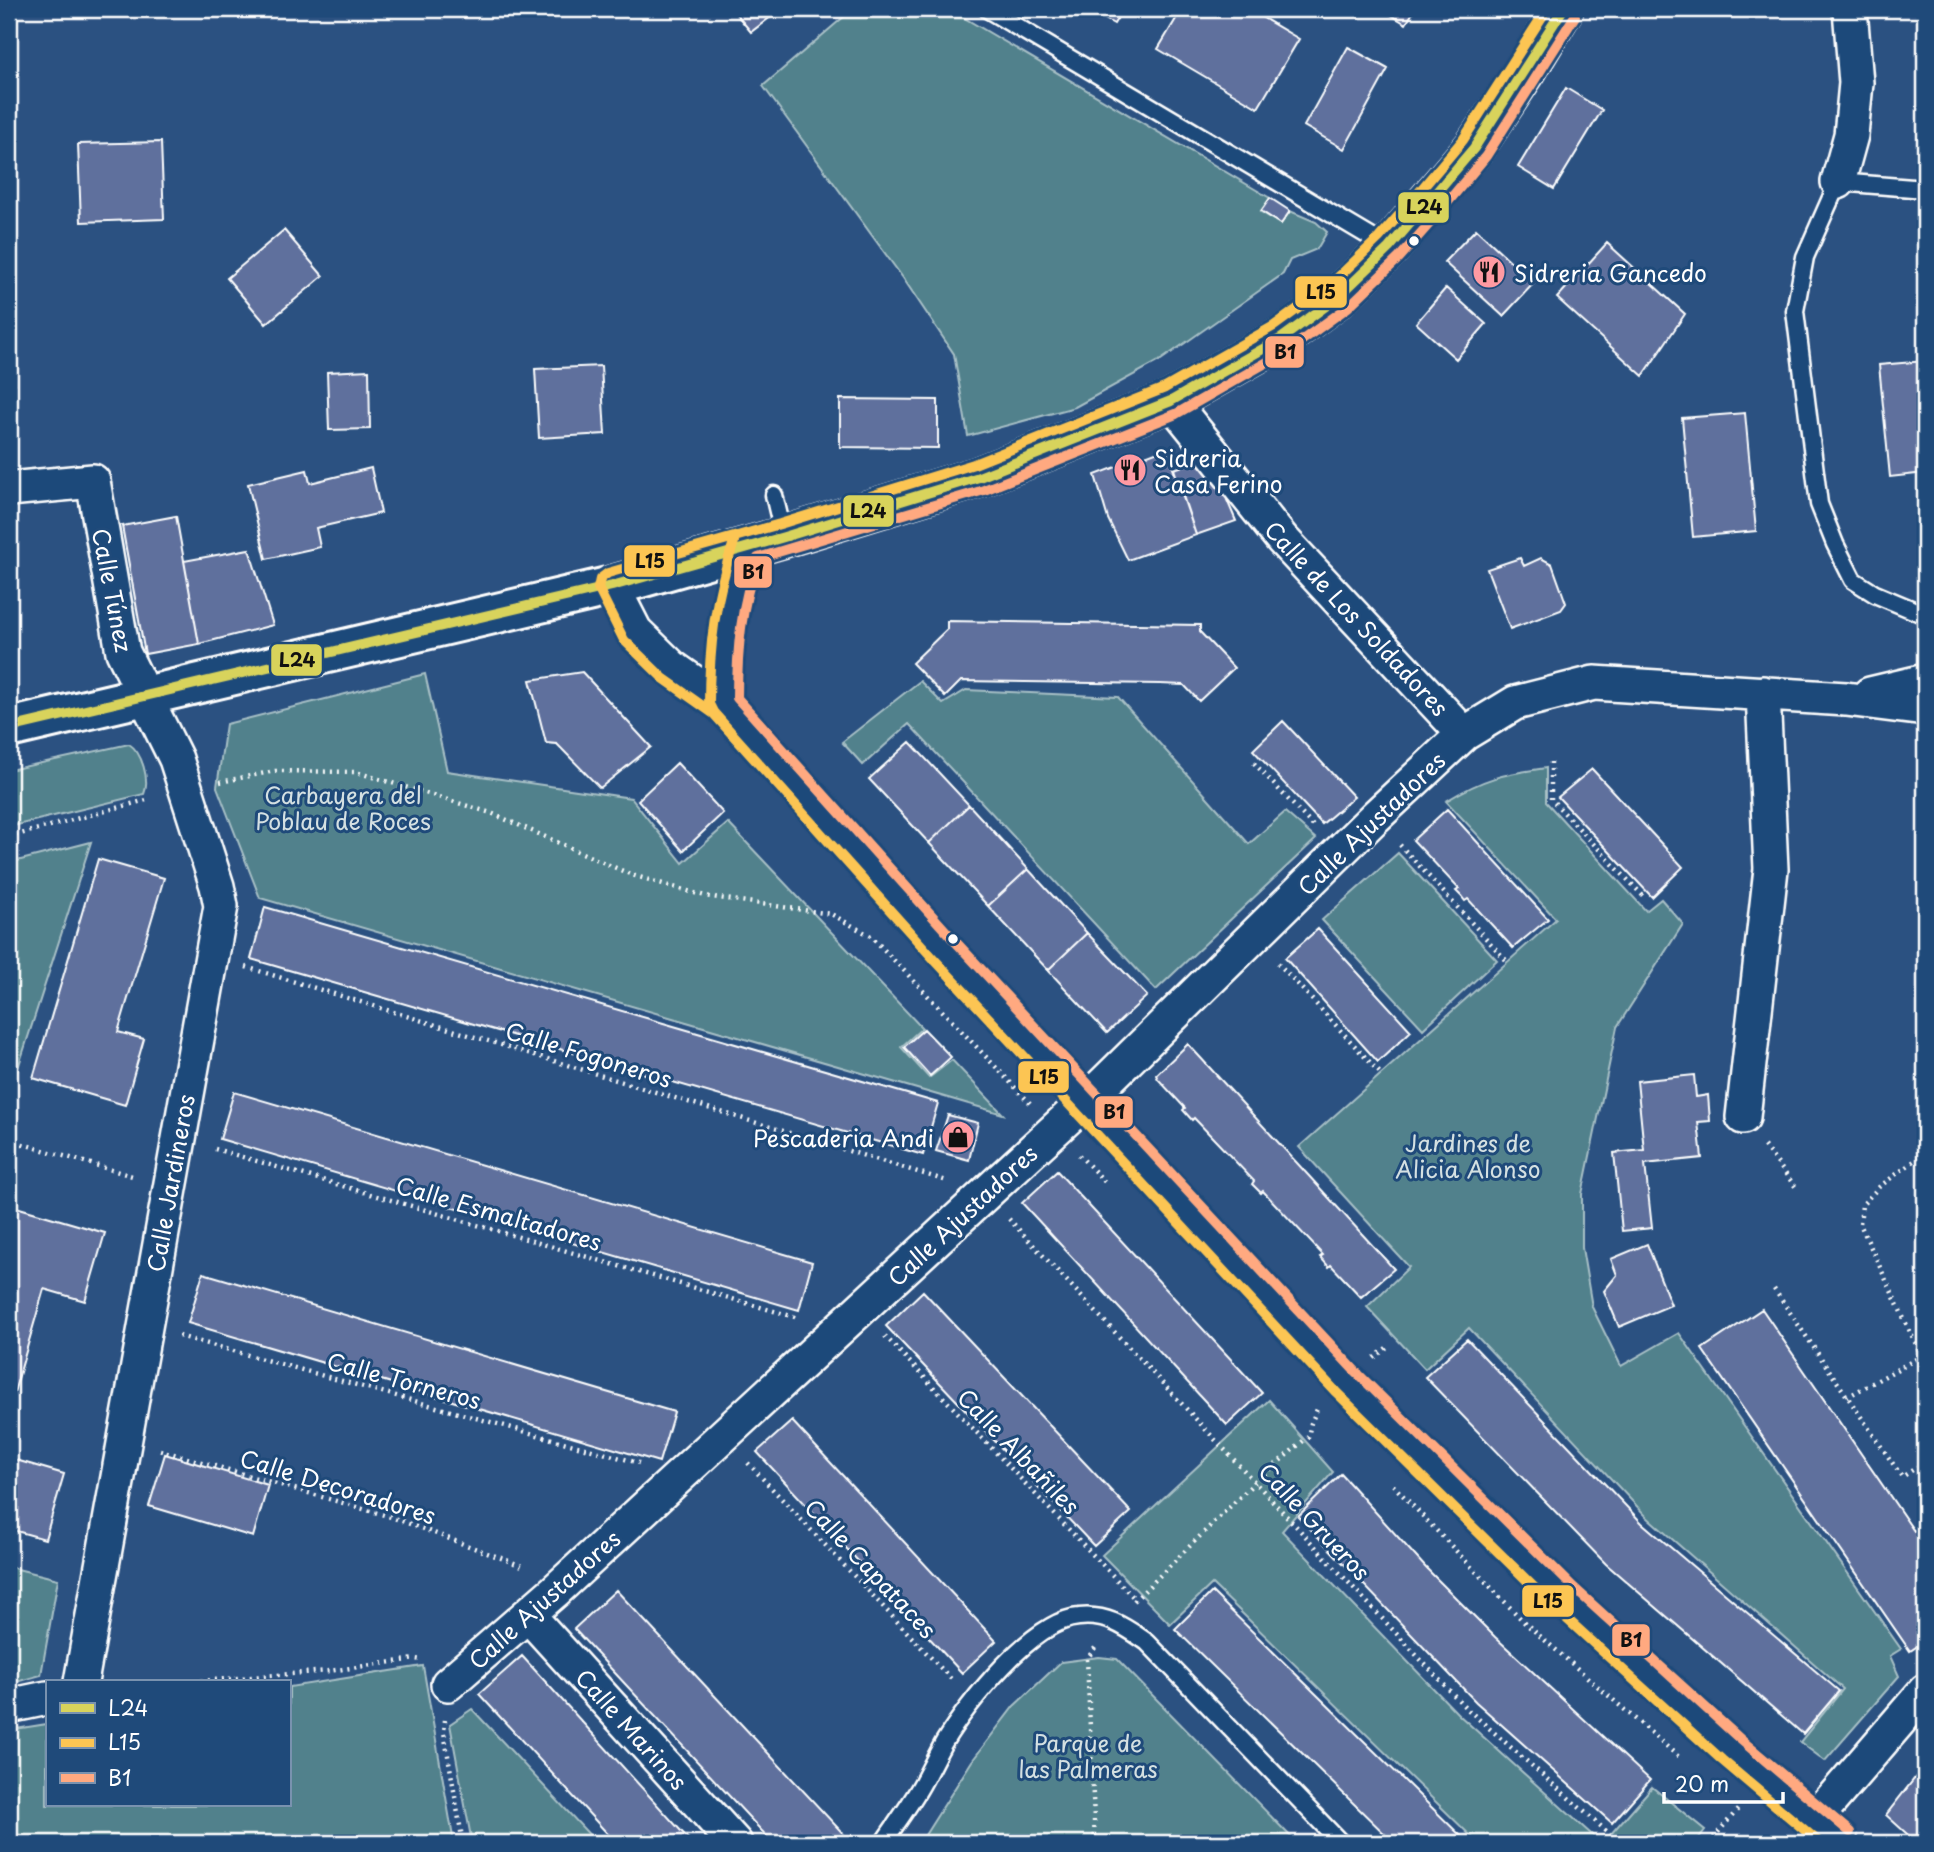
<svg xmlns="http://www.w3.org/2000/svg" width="1934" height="1852" font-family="'Playpen Sans',sans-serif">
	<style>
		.green { fill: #51818c; stroke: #a8c0c6; stroke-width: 2 }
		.building { fill: #5e709d; stroke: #fff; stroke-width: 2 }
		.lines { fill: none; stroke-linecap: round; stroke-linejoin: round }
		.service-casing { stroke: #fff; stroke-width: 21 }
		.minor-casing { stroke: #fff; stroke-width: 38 }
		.tertiary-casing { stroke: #fff; stroke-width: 44 }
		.path { stroke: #fff; stroke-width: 4.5; stroke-dasharray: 2 5; stroke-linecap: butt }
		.service { stroke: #1f4a7a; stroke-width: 16 }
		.minor { stroke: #1f4a7a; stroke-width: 33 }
		.tertiary { stroke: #1f4a7a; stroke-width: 38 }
		.bus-1-casing { stroke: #1f4a7a; stroke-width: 16 }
		.bus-2-casing { stroke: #1f4a7a; stroke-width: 16 }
		.bus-3-casing { stroke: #1f4a7a; stroke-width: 16 }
		.bus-1 { stroke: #d8d35b; stroke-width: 10 }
		.bus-2 { stroke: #fcc553; stroke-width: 10 }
		.bus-3 { stroke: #ffa980; stroke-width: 10 }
		.bus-dot { fill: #fff; stroke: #1f4a7a; stroke-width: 2.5 }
		.labels { text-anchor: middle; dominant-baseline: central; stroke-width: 6; stroke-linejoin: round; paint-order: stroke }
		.poi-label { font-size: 23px; fill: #fff; stroke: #1f4a7a; text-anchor: start }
		.street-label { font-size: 23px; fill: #fff; stroke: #1f4a7a }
		.park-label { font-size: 23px; fill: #d4e0e2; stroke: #1f4a7a }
		.line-badge { stroke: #1f4a7a; stroke-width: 2.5 }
		.pale-badge-label { font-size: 19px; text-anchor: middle; font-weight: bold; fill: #111 }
	</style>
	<rect width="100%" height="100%" fill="#2b5181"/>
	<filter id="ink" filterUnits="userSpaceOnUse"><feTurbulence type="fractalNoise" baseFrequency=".0143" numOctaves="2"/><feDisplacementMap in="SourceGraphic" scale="14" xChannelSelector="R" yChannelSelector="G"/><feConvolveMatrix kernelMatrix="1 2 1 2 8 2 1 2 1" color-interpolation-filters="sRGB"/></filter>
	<g filter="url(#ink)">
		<path class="green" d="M 853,9 L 949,9 L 1270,198 L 1261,212 L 1281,224 L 1290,211 L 1316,222 L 1327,232 L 1317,249 L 1290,260 L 1283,274 L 1161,360 L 1075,407 L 968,436 L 954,354 L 903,278 L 763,86 Z
			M 425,674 L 447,771 L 631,798 L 683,863 L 728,823 L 922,1028 L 901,1047 L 929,1078 L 952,1060 L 1003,1114 L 260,898 L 217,787 L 226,724 Z
			M 920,681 L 943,704 L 966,690 L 1118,697 L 1249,844 L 1285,812 L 1316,839 L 1156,990 L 909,724 L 863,765 L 842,742 Z
			M 129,744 C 142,752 150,780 144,794 L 9,827 L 9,770 Z
			M 1546,768 L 1546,802 L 1646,911 L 1661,899 L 1683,924 L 1617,1027 L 1582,1194 L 1582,1248 L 1592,1307 L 1621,1366 L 1679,1333 L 1901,1649 L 1890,1656 L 1899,1676 L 1825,1761 L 1800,1742 L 1843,1689 L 1647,1517 L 1469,1328 L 1425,1369 L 1367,1307 L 1409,1267 L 1299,1147 L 1556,919 L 1446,801 C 1484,778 1503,774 1546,768 Z
			M 91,842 L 9,1096 L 9,863 Z
			M 1398,853 L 1497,960 L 1423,1029 L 1322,920 Z
			M 1269,1400 L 1333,1472 L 1282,1531 L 1459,1715 L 1601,1843 L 1478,1843 L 1212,1584 L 1170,1624 L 1102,1555 Z
			M 9,1567 L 58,1579 L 41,1675 L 9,1684 Z
			M 1099,1657 L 1117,1659 L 1297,1843 L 920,1843 L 972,1761 L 1014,1706 L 1061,1662 Z
			M 423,1666 L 454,1843 L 9,1843 L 9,1730 L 47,1724 L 47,1805 L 289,1805 L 289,1687 Z
			M 472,1709 L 597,1843 L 472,1843 L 450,1724 Z
			M 1652,1787 L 1705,1830 L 1695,1843 L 1603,1843 Z"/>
		<path class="building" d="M 732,9 L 781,9 L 751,32 Z
			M 1087,9 L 1123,9 L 1114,24 Z
			M 1182,9 L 1248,9 L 1299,39 L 1258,108 L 1158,49 Z
			M 1381,9 L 1415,9 L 1406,24 Z
			M 1348,47 L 1388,69 L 1344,149 L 1304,126 Z
			M 1566,88 L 1602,110 L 1554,189 L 1518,167 Z
			M 161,142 L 164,219 L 81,222 L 78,144 Z
			M 1270,198 L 1290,211 L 1281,224 L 1261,211 Z
			M 1476,229 L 1534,283 L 1503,316 L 1444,262 Z
			M 284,230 L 323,276 L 266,324 L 227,278 Z
			M 1607,243 L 1685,314 L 1643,376 L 1557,298 Z
			M 9,269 L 11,269 L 15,384 L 9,384 Z
			M 1446,288 L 1486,324 L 1456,359 L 1416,323 Z
			M 1925,361 L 1925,473 L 1890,477 L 1879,365 Z
			M 601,366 L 605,434 L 539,438 L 535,369 Z
			M 369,370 L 370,429 L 329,430 L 327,372 Z
			M 840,399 L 938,400 L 938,448 L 840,447 Z
			M 1745,413 L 1756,531 L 1693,537 L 1682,418 Z
			M 1166,448 L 1196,535 L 1128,560 L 1108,519 L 1095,475 Z
			M 1207,458 L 1239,496 L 1227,500 L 1236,521 L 1196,535 L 1174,469 Z
			M 371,468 L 381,513 L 316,528 L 320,547 L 266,559 L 248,484 L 307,470 L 310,483 Z
			M 176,516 L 199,644 L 145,654 L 122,526 Z
			M 249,549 L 273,625 L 199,644 L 184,561 Z
			M 1520,558 L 1524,566 L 1541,558 L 1552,564 L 1566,603 L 1561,610 L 1510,629 L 1487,569 Z
			M 947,621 L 1200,625 L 1200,632 L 1234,668 L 1199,701 L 1184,685 L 1160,684 L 961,681 L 945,697 L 912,663 L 947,629 Z
			M 582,672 L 651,747 L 600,788 L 557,744 L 546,743 L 530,680 Z
			M 1283,721 L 1354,797 L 1322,824 L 1253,750 Z
			M 910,742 L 969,805 L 929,843 L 869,779 Z
			M 677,763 L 723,813 L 683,851 L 638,800 Z
			M 1592,769 L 1683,867 L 1652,897 L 1558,797 Z
			M 969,805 L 1028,869 L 988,906 L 929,843 Z
			M 1447,809 L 1548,919 L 1513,948 L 1468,899 L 1465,901 L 1461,896 L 1456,891 L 1459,889 L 1413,840 Z
			M 98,859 L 164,878 L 118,1032 L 144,1039 L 125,1105 L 33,1078 Z
			M 1028,869 L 1087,933 L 1048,970 L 988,906 Z
			M 265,907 L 938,1103 L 923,1155 L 251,959 Z
			M 1318,929 L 1411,1031 L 1378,1062 L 1285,958 Z
			M 1087,933 L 1147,996 L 1107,1033 L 1048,970 Z
			M 924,1029 L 951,1057 L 930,1076 L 904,1047 Z
			M 1188,1044 L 1394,1269 L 1361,1297 L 1331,1265 L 1329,1267 L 1320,1257 L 1323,1255 L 1263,1191 L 1261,1193 L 1252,1184 L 1254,1181 L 1194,1118 L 1192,1120 L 1183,1110 L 1185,1108 L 1158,1079 L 1156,1075 Z
			M 1694,1075 L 1696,1097 L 1708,1095 L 1710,1121 L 1698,1122 L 1702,1158 L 1645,1164 L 1652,1228 L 1622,1231 L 1614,1153 L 1644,1150 L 1637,1081 Z
			M 234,1092 L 812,1262 L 799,1310 L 220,1139 Z
			M 948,1115 L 978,1123 L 969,1160 L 936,1151 Z
			M 1057,1171 L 1262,1393 L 1227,1425 L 1022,1203 Z
			M 9,1205 L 105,1233 L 85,1301 L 44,1289 L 9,1410 Z
			M 1647,1244 L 1671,1305 L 1619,1327 L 1604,1291 L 1617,1275 L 1611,1259 Z
			M 203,1273 L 674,1412 L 659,1462 L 188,1323 Z
			M 923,1291 L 1131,1512 L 1094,1546 L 886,1326 Z
			M 1762,1309 L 1914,1531 L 1925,1523 L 1925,1641 L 1910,1651 L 1702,1349 Z
			M 1467,1339 L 1642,1523 L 1839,1691 L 1803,1734 L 1606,1564 L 1425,1377 Z
			M 792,1421 L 996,1641 L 962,1673 L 757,1452 Z
			M 165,1454 L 268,1485 L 253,1537 L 149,1506 Z
			M 9,1458 L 64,1474 L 45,1539 L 9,1529 Z
			M 1341,1474 L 1426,1568 L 1495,1637 L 1650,1780 L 1612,1823 L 1476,1702 L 1298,1516 Z
			M 616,1590 L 851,1842 L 773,1843 L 574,1629 Z
			M 1212,1592 L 1468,1843 L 1394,1843 L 1175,1629 Z
			M 522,1656 L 692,1843 L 616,1843 L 479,1694 Z
			M 1925,1765 L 1925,1843 L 1917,1843 L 1886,1815 Z"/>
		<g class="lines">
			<defs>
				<path id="service" d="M 987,9 L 1389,248
					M 1925,189 L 1838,182 L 1805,257 L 1795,311 L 1819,504 L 1835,544 L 1853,580 L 1875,594 L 1925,615
					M 774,495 L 784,537
					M 883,1843 C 895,1825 908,1808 919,1789 C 928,1774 935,1758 944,1742 C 967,1704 1033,1620 1079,1617 C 1108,1614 1125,1627 1147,1642 L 1341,1843"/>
				<path id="minor" d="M 1838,182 L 1851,135 L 1856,83 L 1850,9
					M 1171,401 L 1282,539 L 1464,734
					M 9,489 L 93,481 L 123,652 L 176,759 L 217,886 L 221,906 L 81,1682
					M 612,586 L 635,631 L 672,667 L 723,703 L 943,948 L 1346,1382 L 1564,1598 L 1731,1750 L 1841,1843
					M 1870,694 L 1925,681
					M 723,703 C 723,667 724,630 732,594 C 735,578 742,562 747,547
					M 1743,1117 L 1771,869 L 1763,693
					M 528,1615 L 735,1843
					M 448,1684 L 555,1591 L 1086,1101 L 1375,817 L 1464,734 L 1515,703 L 1594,683 L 1846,699 L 1925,709
					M 9,1706 L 47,1698
					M 1814,1820 L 1925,1691"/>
				<path id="tertiary" d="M 9,728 L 612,586 L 784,537 L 979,477 L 1171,401 L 1282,338 L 1338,297 L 1389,248 L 1474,148 L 1526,70 L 1563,9"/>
			</defs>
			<use href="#service" class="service-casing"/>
			<use href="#minor" class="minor-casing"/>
			<use href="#tertiary" class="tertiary-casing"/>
			<path class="path" d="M 1551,762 L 1551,799 L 1646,899
				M 1254,763 L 1313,826
				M 220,782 L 275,771 L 356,772 L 491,813 L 632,875 L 705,896 L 831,914 L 871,936 L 1030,1103
				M 9,837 L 150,799
				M 1400,845 L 1506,960
				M 1278,963 L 1380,1073
				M 246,967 L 947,1181
				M 9,1140 L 136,1177
				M 1764,1146 L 1798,1190
				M 215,1149 L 798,1318
				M 1925,1153 L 1879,1187 L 1862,1205 L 1860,1224 L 1925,1364
				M 1079,1155 L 1105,1182
				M 1009,1219 L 1465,1707 L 1620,1843
				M 1774,1289 L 1902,1477 L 1925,1462
				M 179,1336 L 639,1463
				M 885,1336 L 1135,1599
				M 1374,1358 L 1390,1345
				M 1847,1397 L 1925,1354
				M 160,1450 L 391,1517 L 525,1567
				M 748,1463 L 953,1681
				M 1393,1485 L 1524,1622 L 1680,1758
				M 1134,1601 L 1255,1482 L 1308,1437 L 1311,1423 L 1318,1407
				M 187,1682 L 329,1671 L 415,1659 L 422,1660
				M 445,1720 L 444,1732 L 463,1843
				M 1095,1843 L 1087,1659 L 1097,1645
				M 1709,1843 L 1739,1808"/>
			<use href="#service" class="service"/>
			<use href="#minor" class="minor"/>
			<use href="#tertiary" class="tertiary"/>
			<defs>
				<path id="bus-1" d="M 9,728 L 612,586 L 784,537 L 979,477 L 1171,401 L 1282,338 L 1338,297 L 1389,248 L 1474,148 L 1563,9"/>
				<path id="bus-2" d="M 1547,9 L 1463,140 L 1415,197 L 1379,238 L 1329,286 L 1274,326 L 1165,388 L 974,464 L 780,524 L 608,573 L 600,579 L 598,588 L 624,640 L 663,678 L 714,714 L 933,958 L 1336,1392 L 1555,1608 L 1722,1760 L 1820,1843
					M 734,542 C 715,597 709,646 709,704 L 713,712 L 747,750"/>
				<path id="bus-3" d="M 1575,16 L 1486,156 L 1437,215 L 1399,258 L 1348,307 L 1290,349 L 1176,414 L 984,490 L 758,558 C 741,604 737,649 737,698 L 953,939 L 1356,1372 L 1574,1588 L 1740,1739 L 1850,1832"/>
			</defs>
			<use href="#bus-1" class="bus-1-casing"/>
			<use href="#bus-2" class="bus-2-casing"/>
			<use href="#bus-3" class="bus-3-casing"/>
			<use href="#bus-1" class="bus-1"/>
			<use href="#bus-2" class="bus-2"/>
			<use href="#bus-3" class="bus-3"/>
		</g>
	</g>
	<defs>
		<symbol id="restaurant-disc" viewBox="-11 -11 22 22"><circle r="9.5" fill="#ff9aa2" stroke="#1f4a7a"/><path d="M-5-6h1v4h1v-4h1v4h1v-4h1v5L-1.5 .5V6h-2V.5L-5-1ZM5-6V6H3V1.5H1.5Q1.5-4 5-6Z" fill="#111"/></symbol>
		<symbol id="shop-disc" viewBox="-11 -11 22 22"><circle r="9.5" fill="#ff9aa2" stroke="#1f4a7a"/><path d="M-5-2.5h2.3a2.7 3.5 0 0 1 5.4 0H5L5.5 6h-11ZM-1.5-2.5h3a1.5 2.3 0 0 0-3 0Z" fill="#111"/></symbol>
	</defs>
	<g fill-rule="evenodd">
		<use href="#restaurant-disc" x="1470" y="253" width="38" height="38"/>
		<use href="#restaurant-disc" x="1111" y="451" width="38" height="38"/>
		<use href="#shop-disc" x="939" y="1118" width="38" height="38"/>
	</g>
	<g class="bus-dot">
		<circle cx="1414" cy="241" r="6"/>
		<circle cx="953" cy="939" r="6"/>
	</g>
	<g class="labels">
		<g class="poi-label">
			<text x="1514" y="272">Sidreria Gancedo</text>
			<text x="1154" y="457">Sidreria<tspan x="1154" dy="26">Casa Ferino</tspan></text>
			<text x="934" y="1137" text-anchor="end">Pescaderia Andi</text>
		</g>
		<g class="street-label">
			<text transform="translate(113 590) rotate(79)">Calle Túnez</text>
			<text transform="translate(1357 618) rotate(47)">Calle de Los Soldadores</text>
			<text transform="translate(1371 823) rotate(-44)">Calle Ajustadores</text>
			<text transform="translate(589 1054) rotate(17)">Calle Fogoneros</text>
			<text transform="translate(170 1183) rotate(-80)">Calle Jardineros</text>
			<text transform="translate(499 1213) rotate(16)">Calle Esmaltadores</text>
			<text transform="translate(962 1215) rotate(-43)">Calle Ajustadores</text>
			<text transform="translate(404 1380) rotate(15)">Calle Torneros</text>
			<text transform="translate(1019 1451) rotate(46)">Calle Albañiles</text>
			<text transform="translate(338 1486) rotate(17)">Calle Decoradores</text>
			<text transform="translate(1315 1521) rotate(47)">Calle Grueros</text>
			<text transform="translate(871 1568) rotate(47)">Calle Capataces</text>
			<text transform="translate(544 1599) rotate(-42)">Calle Ajustadores</text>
			<text transform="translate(632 1729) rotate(48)">Calle Marinos</text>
		</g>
		<g class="park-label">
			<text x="343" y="794">Carbayera del<tspan x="343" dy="26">Poblau de Roces</tspan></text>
			<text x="1468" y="1142">Jardines de<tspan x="1468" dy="26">Alicia Alonso</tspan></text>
			<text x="1088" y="1742">Parque de<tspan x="1088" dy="26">las Palmeras</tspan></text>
		</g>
	</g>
	<g class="line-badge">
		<rect x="1397" y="191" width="53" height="33" rx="7" fill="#d8d35b"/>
		<rect x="1294" y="275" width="54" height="34" rx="7" fill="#fcc553"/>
		<rect x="1264" y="335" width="41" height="34" rx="7" fill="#ffa980"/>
		<rect x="842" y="494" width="53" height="34" rx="7" fill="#d8d35b"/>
		<rect x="623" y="544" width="53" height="34" rx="7" fill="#fcc553"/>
		<rect x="733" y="555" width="40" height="34" rx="7" fill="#ffa980"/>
		<rect x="270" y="643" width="53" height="34" rx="7" fill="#d8d35b"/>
		<rect x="1017" y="1060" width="53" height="34" rx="7" fill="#fcc553"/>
		<rect x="1094" y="1095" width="40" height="34" rx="7" fill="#ffa980"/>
		<rect x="1521" y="1584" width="54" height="34" rx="7" fill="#fcc553"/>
		<rect x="1611" y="1623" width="40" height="34" rx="7" fill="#ffa980"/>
	</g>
	<g class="pale-badge-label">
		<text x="1424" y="214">L24</text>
		<text x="1321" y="299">L15</text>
		<text x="1285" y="359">B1</text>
		<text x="868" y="518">L24</text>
		<text x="650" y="568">L15</text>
		<text x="753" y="579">B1</text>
		<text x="297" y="667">L24</text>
		<text x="1044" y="1084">L15</text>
		<text x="1114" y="1119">B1</text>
		<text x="1548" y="1608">L15</text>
		<text x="1631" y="1647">B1</text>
	</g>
	<rect width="1934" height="1852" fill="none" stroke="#1f4a7a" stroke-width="35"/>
	<rect x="18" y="18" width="1899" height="1817" fill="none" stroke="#fff" stroke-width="2.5" filter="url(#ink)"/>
	<rect x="46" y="1680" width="245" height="126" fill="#1f4a7a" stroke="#7992af" stroke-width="2"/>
	<rect x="60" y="1703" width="35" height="10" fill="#d8d35b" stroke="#7992af" stroke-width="2"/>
	<text x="108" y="1716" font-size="21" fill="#ffffff">L24</text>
	<rect x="60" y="1738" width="35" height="10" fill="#fcc553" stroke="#7992af" stroke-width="2"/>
	<text x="108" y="1750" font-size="21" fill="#ffffff">L15</text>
	<rect x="60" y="1773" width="35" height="10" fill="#ffa980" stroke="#7992af" stroke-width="2"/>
	<text x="108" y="1786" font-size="21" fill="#ffffff">B1</text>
	<path d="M1664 1792v10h119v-10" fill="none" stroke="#ffffff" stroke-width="3.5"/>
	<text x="1675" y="1792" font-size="21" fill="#ffffff" stroke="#1f4a7a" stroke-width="5" paint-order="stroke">20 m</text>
</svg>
